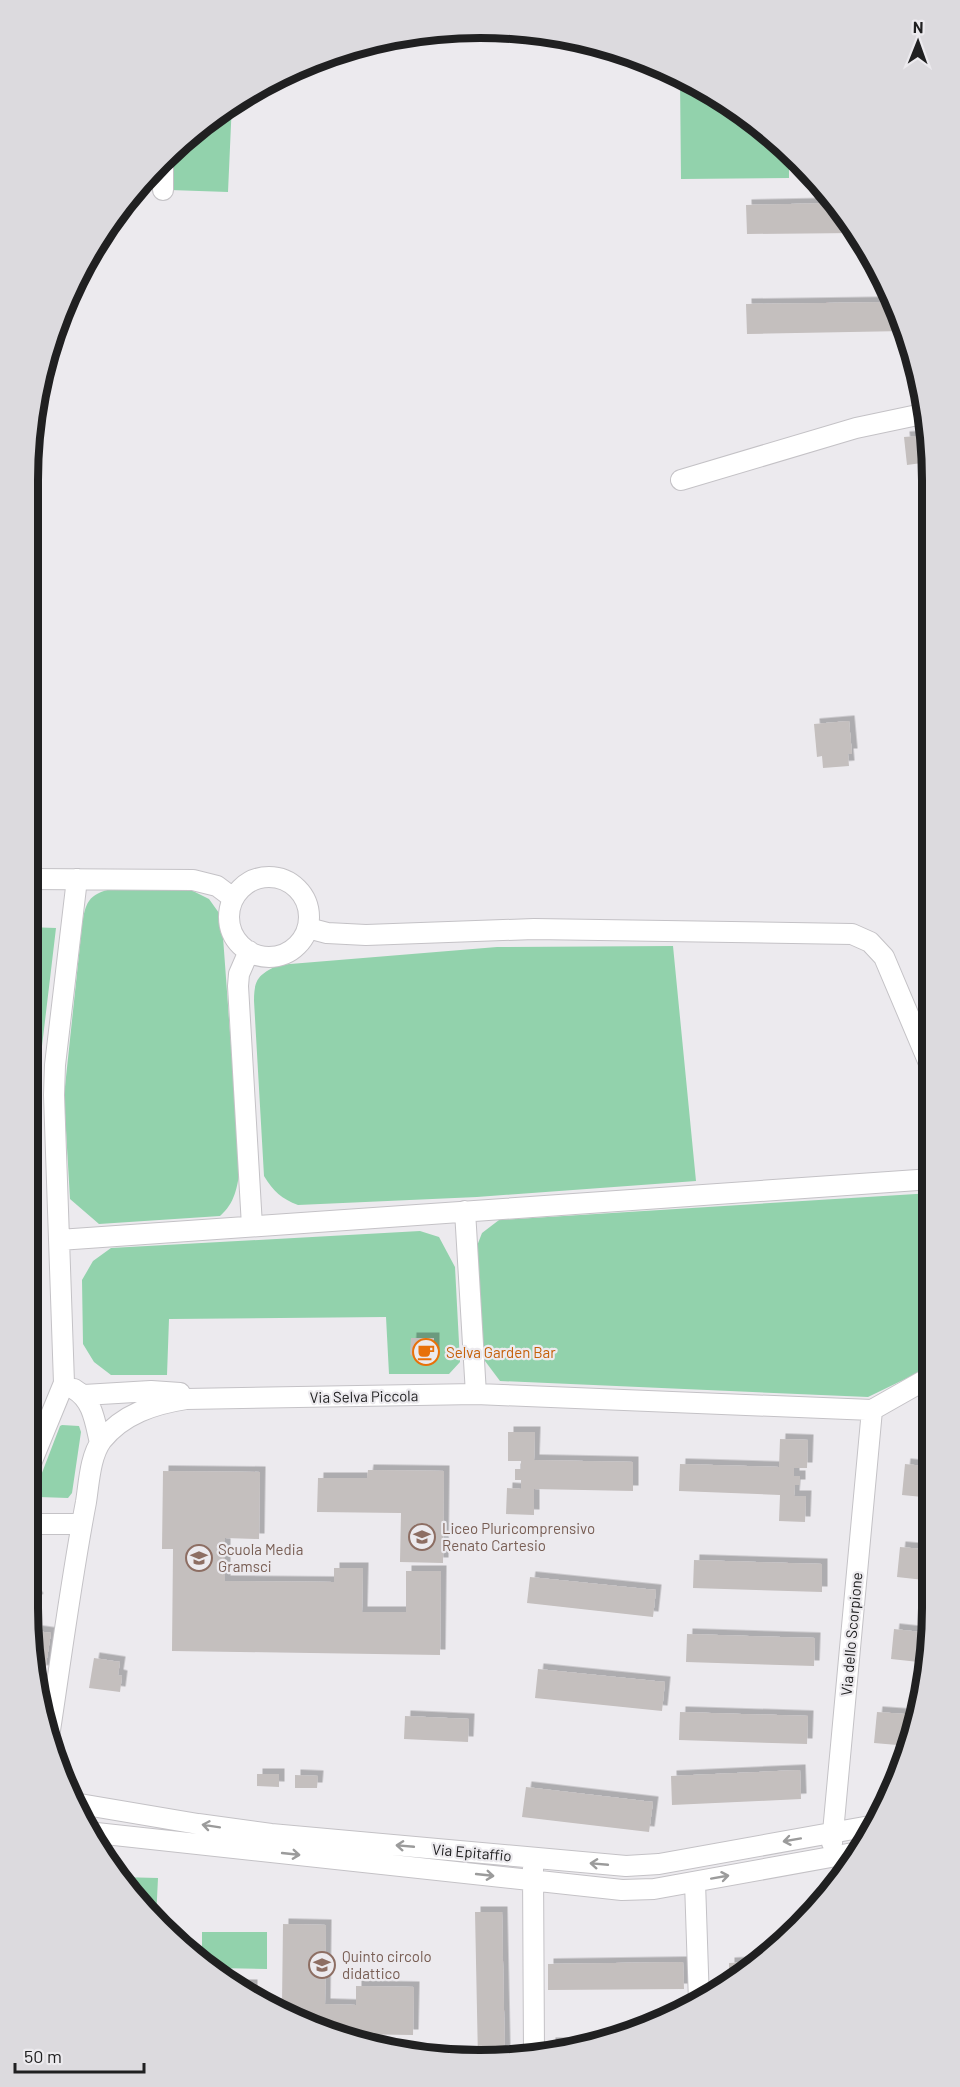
<svg xmlns="http://www.w3.org/2000/svg" width="960" height="2087" font-family="Barlow,sans-serif">
	<style>
		.green { fill: #92d2ac }
		.building { fill: #c4bfbe; filter: url(#shadow) }
		.lines { fill: none; stroke-linecap: round; stroke-linejoin: round }
		.minor-casing { stroke: #c4c2c6; stroke-width: 22 }
		.minor { stroke: #fff; stroke-width: 20 }
		.oneway { stroke: #9b9b9b }
		.labels { text-anchor: middle; dominant-baseline: central; stroke-width: 4.5; stroke-linejoin: round; paint-order: stroke }
		.food-label { font-size: 15px; fill: #c56008; stroke: #eceaee; text-anchor: start }
		.street-label { font-size: 15px; fill: #202021; stroke: #eceaee }
		.education-label { font-size: 15px; fill: #785e54; stroke: #eceaee; text-anchor: start }
		.rim { fill: none; stroke: #202021; stroke-width: 8 }
	</style>
	<defs>
		<filter id="shadow"><feDropShadow dx="5.5" dy="-5.5" stdDeviation="0" flood-color="#0004"/></filter>
	</defs>
	<rect width="100%" height="100%" fill="#eceaee"/>
	<path class="green" d="M 680,77 L 755,120 L 789,153 L 789,178 L 681,179 Z
		M 232,102 L 228,192 L 170,190 L 171,150 Z
		M 113,889 L 191,890 L 209,899 L 219,913 L 223,937 L 240,1169 C 237,1188 235,1203 220,1216 L 99,1224 L 70,1199 L 64,1096 L 82,926 C 85,904 88,893 113,889 Z
		M 27,927 L 56,928 L 40,1063 L 41,1162 L 27,1162 Z
		M 673,946 L 696,1181 L 477,1197 L 298,1205 C 282,1199 273,1191 264,1176 L 254,1001 C 254,978 259,975 278,965 L 497,947 Z
		M 932,1193 L 932,1366 L 868,1397 L 500,1381 L 485,1361 L 475,1251 L 482,1233 L 499,1220 Z
		M 420,1231 L 439,1237 L 455,1267 L 460,1362 L 449,1374 L 389,1374 L 386,1317 L 169,1319 L 167,1375 L 111,1375 L 94,1362 L 83,1344 L 82,1280 L 93,1261 L 111,1248 Z
		M 62,1425 L 79,1426 L 81,1432 L 72,1493 L 68,1498 L 39,1497 L 36,1496 L 35,1491 L 60,1426 Z
		M 119,1877 L 158,1878 L 156,1919 L 139,1905 Z
		M 202,1932 L 267,1932 L 267,1969 L 216,1968 L 202,1957 Z"/>
	<path class="building" d="M 838,203 L 856,233 L 747,234 L 746,205 Z
		M 896,302 L 905,331 L 747,334 L 746,304 Z
		M 929,435 L 929,462 L 907,465 L 904,437 Z
		M 849,721 L 852,754 L 848,754 L 849,766 L 823,768 L 822,756 L 817,757 L 814,724 Z
		M 27,1217 L 32,1217 L 31,1308 L 27,1308 Z
		M 411,1338 L 434,1338 L 434,1354 L 428,1362 L 418,1362 L 410,1354 Z
		M 508,1432 L 535,1432 L 534,1460 L 633,1462 L 633,1491 L 534,1489 L 534,1515 L 506,1514 L 507,1488 L 521,1489 L 521,1480 L 515,1480 L 515,1469 L 521,1469 L 521,1461 L 508,1461 Z
		M 780,1439 L 808,1440 L 807,1468 L 794,1468 L 794,1476 L 800,1476 L 800,1485 L 795,1485 L 794,1496 L 806,1496 L 805,1522 L 779,1521 L 780,1495 L 679,1491 L 680,1464 L 779,1467 Z
		M 905,1464 L 933,1467 L 933,1498 L 902,1495 Z
		M 368,1470 L 444,1471 L 443,1563 L 400,1562 L 401,1513 L 317,1512 L 318,1478 L 367,1478 Z
		M 163,1471 L 260,1472 L 259,1539 L 225,1538 L 225,1581 L 334,1582 L 334,1568 L 363,1568 L 362,1612 L 406,1612 L 406,1571 L 441,1571 L 440,1655 L 172,1651 L 173,1549 L 162,1549 Z
		M 900,1547 L 933,1550 L 933,1581 L 897,1577 Z
		M 694,1560 L 822,1564 L 822,1592 L 693,1588 Z
		M 530,1577 L 656,1590 L 653,1617 L 527,1603 Z
		M 27,1582 L 38,1599 L 27,1606 Z
		M 894,1629 L 930,1633 L 928,1663 L 891,1659 Z
		M 37,1631 L 51,1633 L 45,1671 L 37,1670 L 34,1648 Z
		M 687,1634 L 815,1638 L 814,1666 L 686,1662 Z
		M 94,1658 L 120,1662 L 118,1675 L 122,1676 L 120,1692 L 89,1688 Z
		M 538,1669 L 665,1682 L 662,1711 L 535,1698 Z
		M 680,1712 L 808,1716 L 807,1744 L 679,1740 Z
		M 877,1712 L 918,1715 L 909,1746 L 874,1743 Z
		M 405,1716 L 469,1719 L 468,1742 L 404,1739 Z
		M 800,1770 L 801,1799 L 672,1805 L 671,1776 Z
		M 257,1774 L 279,1774 L 279,1787 L 257,1786 Z
		M 295,1775 L 318,1776 L 317,1788 L 295,1788 Z
		M 526,1787 L 653,1802 L 649,1832 L 522,1817 Z
		M 475,1912 L 502,1912 L 505,2058 L 478,2060 Z
		M 283,1924 L 326,1925 L 325,2004 L 356,2005 L 356,1986 L 414,1987 L 413,2035 L 345,2034 L 266,2004 L 282,2004 Z
		M 683,1962 L 684,1989 L 548,1990 L 548,1964 Z
		M 751,1962 L 733,1977 L 729,1980 L 729,1963 Z
		M 236,1985 L 252,1985 L 252,1998 L 249,1995 Z
		M 550,2043 L 591,2043 L 568,2051 L 550,2053 Z"/>
	<g class="lines">
		<defs>
			<path id="minor" d="M 163,190 L 163,157
				M 681,480 L 856,428 L 927,413
				M229 917a40 40 0 1 1 80 0a40 40 0 1 1-80 0Z
				M 27,879 L 193,880 L 217,886 L 233,898
				M 308,928 L 327,933 L 366,935 L 534,929 L 852,934 L 870,942 L 884,957 L 931,1068
				M 249,951 L 239,974 L 238,986 L 252,1226
				M 465,1211 L 476,1394
				M 59,1240 L 932,1179
				M 74,1389 C 93,1400 95,1422 100,1443
				M 84,1395 L 151,1391 L 180,1393
				M 27,1473 L 64,1383 L 54,1095 L 55,1065 L 77,879
				M 27,1524 L 82,1524
				M 49,1737 C 61,1659 71,1580 86,1502 C 89,1483 90,1456 102,1440 C 123,1414 154,1404 186,1399 L 476,1394 L 872,1410 L 932,1376
				M 74,1803 L 198,1824 L 271,1834 L 626,1866 L 659,1864 L 870,1826
				M 87,1832 L 622,1890 L 654,1889 L 853,1853
				M 832,1843 L 872,1410
				M 533,1868 L 534,2055
				M 695,1882 L 699,2002"/>
		</defs>
		<use href="#minor" class="minor-casing"/>
		<use href="#minor" class="minor"/>
	</g>
	<defs><path id="oneway-shaft" d="M-6 0H5M1.5-3L5.5 0L1.5 3" fill="none" stroke-width="1.6" stroke-linecap="round" stroke-linejoin="round" transform="scale(1.5)"/></defs>
	<g class="oneway">
		<use href="#oneway-shaft" transform="translate(211 1826) rotate(-171)"/>
		<use href="#oneway-shaft" transform="translate(792 1840) rotate(170)"/>
		<use href="#oneway-shaft" transform="translate(405 1846) rotate(-175)"/>
		<use href="#oneway-shaft" transform="translate(291 1854) rotate(6)"/>
		<use href="#oneway-shaft" transform="translate(599 1864) rotate(-175)"/>
		<use href="#oneway-shaft" transform="translate(485 1875) rotate(6)"/>
		<use href="#oneway-shaft" transform="translate(720 1877) rotate(-10)"/>
	</g>
	<defs>
		<symbol id="cafe-ring" viewBox="-11 -11 22 22"><circle r="9.5" fill="#eceaee" stroke="#e8710a" stroke-width="1.5"/><path d="M-5.5-4.5H6V0H3Q3 3.5 0 3.5H-2.5Q-5.5 3.5-5.5 0ZM3-3.2v2h1.7v-2ZM-6 4.5H4V6H-6Z" fill="#e8710a"/></symbol>
		<symbol id="school-ring" viewBox="-11 -11 22 22"><circle r="9.5" fill="#eceaee" stroke="#8d6e63" stroke-width="1.5"/><path d="M0-5L7-2L0 1L-7-2ZM-4 1L0 2.5L4 1V4Q0 6-4 4Z" fill="#8d6e63"/></symbol>
	</defs>
	<g fill-rule="evenodd">
		<use href="#cafe-ring" x="411" y="1337" width="30" height="30"/>
		<use href="#school-ring" x="407" y="1522" width="30" height="30"/>
		<use href="#school-ring" x="184" y="1543" width="30" height="30"/>
		<use href="#school-ring" x="307" y="1950" width="30" height="30"/>
	</g>
	<g class="labels">
		<g class="food-label">
			<text x="446" y="1352">Selva Garden Bar</text>
		</g>
		<g class="street-label">
			<text transform="translate(364 1396) rotate(-1)">Via Selva Piccola</text>
			<text transform="translate(851 1634) rotate(-85)">Via dello Scorpione</text>
			<text transform="translate(472 1852) rotate(5)">Via Epitaffio</text>
		</g>
		<g class="education-label">
			<text x="442" y="1528">Liceo Pluricomprensivo<tspan x="442" dy="17">Renato Cartesio</tspan></text>
			<text x="218" y="1549">Scuola Media<tspan x="218" dy="17">Gramsci</tspan></text>
			<text x="342" y="1956">Quinto circolo<tspan x="342" dy="17">didattico</tspan></text>
		</g>
	</g>
	<path d="M0 0H960V2087H0ZM480 38H480A442 442 0 0 1 922 480V1608A442 442 0 0 1 480 2050H480A442 442 0 0 1 38 1608V480A442 442 0 0 1 480 38Z" fill="#dcdade" fill-rule="evenodd"/>
	<path class="rim" d="M480 38H480A442 442 0 0 1 922 480V1608A442 442 0 0 1 480 2050H480A442 442 0 0 1 38 1608V480A442 442 0 0 1 480 38Z"/>
	<g transform="translate(918 42) rotate(1)" stroke="#eceaee" stroke-width="4.5" paint-order="stroke">
	<path d="M0-4.5L10 22L0 15L-10 22Z" fill="#202021"/>
	<text y="-9" font-size="16" font-weight="bold" text-anchor="middle" fill="#202021">N</text>
	</g>
	<path d="M15 2063v9h129v-9" fill="none" stroke="#202021" stroke-width="3"/>
	<text x="24" y="2063" font-size="18" fill="#202021" stroke="#eceaee" stroke-width="4.5" paint-order="stroke">50 m</text>
</svg>
